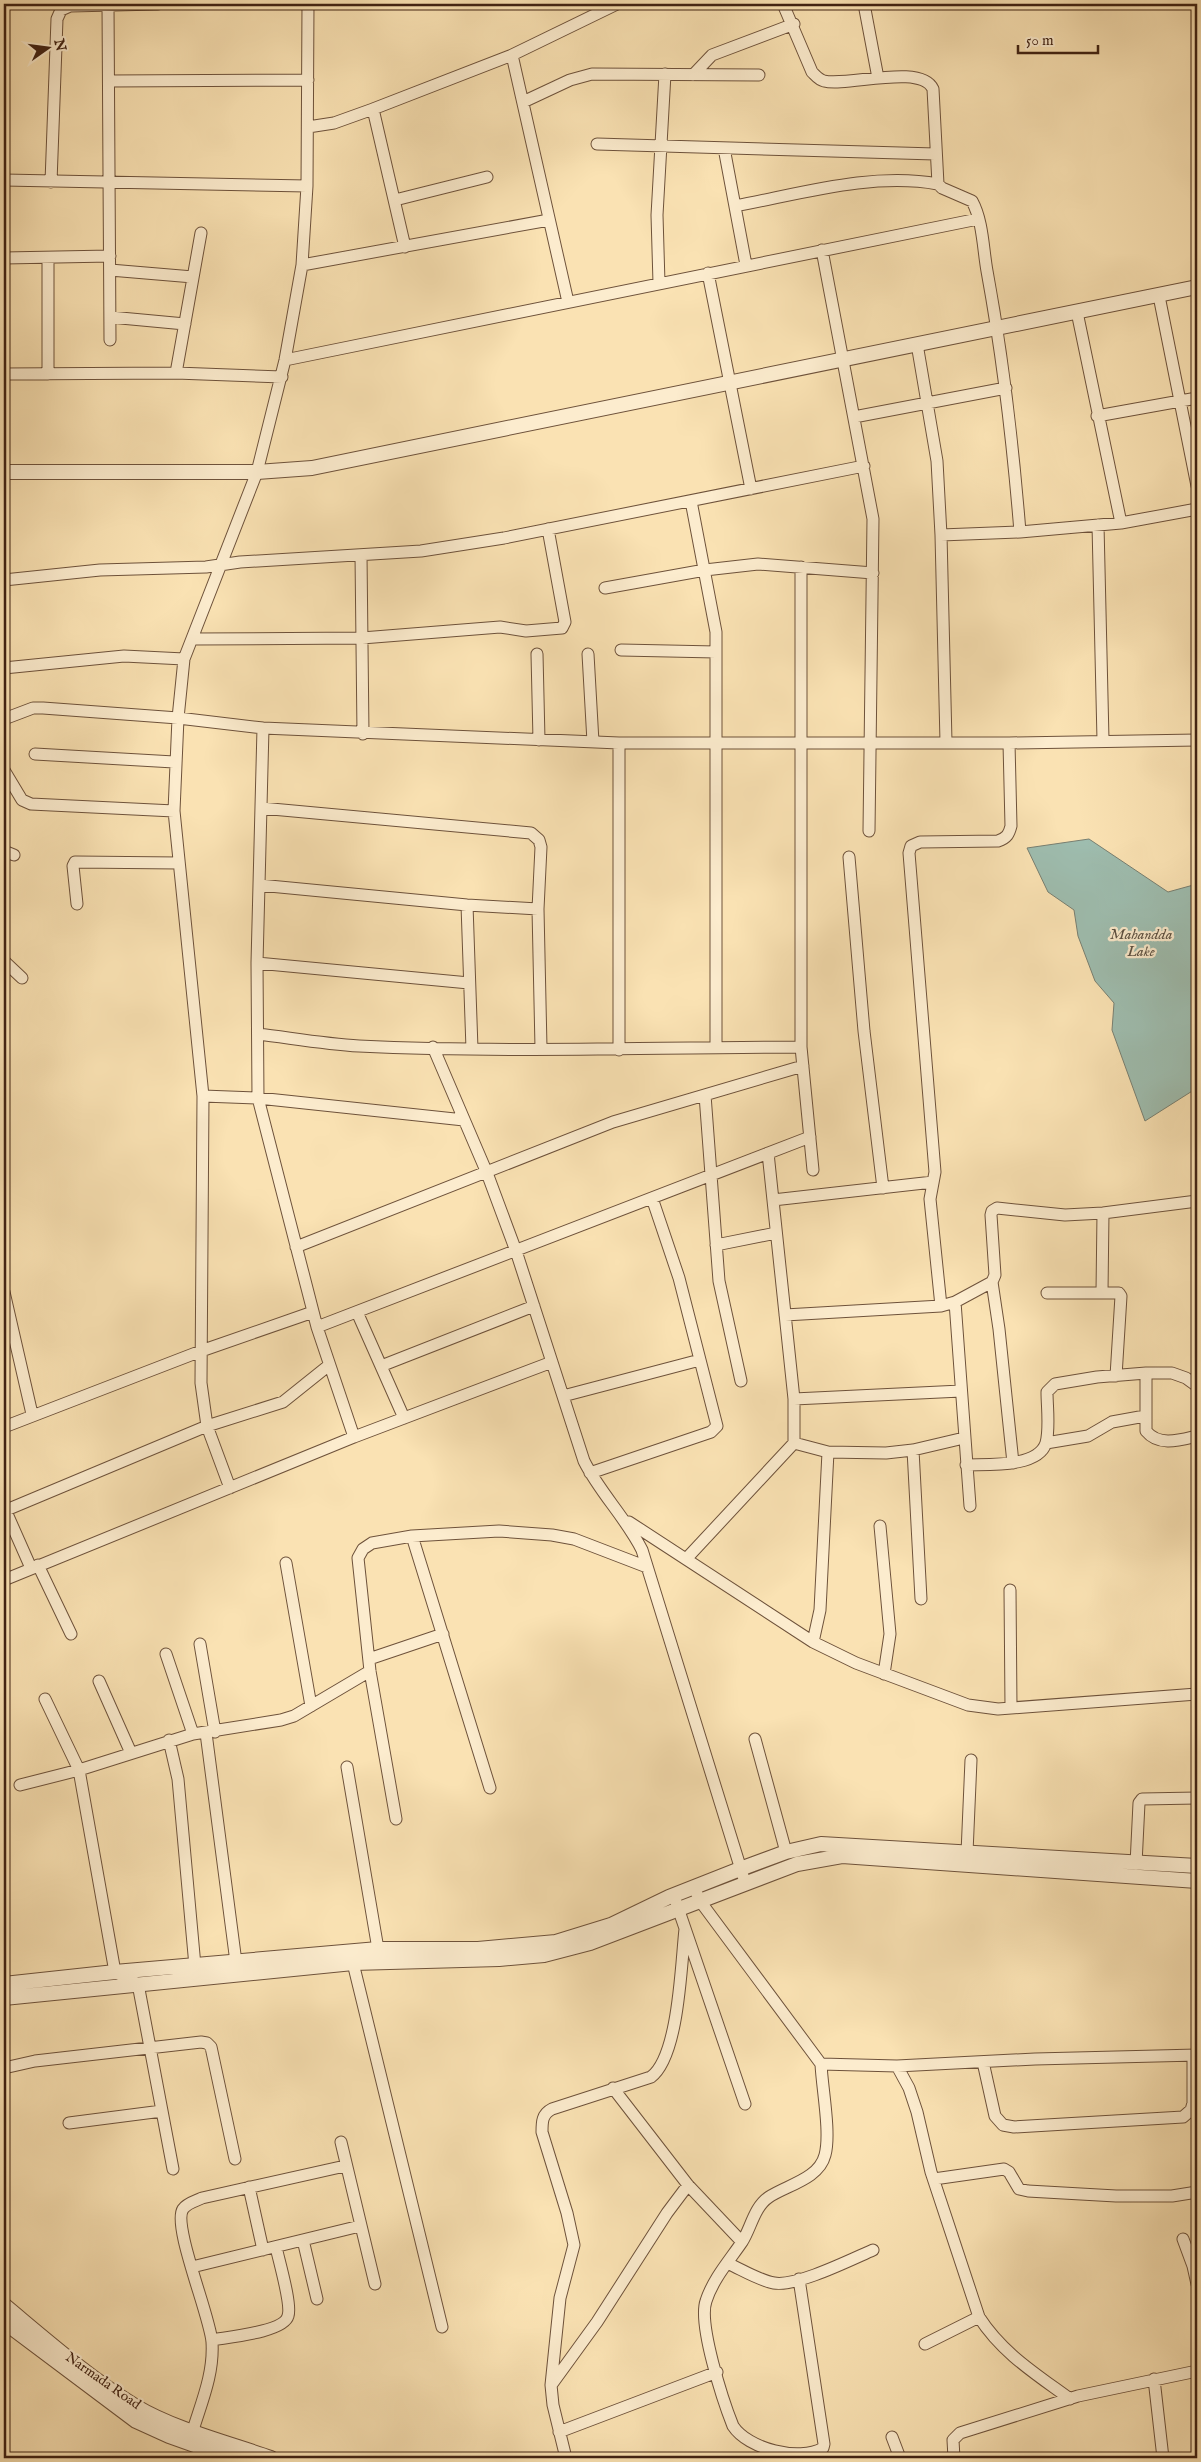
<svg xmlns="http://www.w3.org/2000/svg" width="1201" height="2462" font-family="'IM FELL English',serif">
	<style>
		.water { fill: #9ebdaf; stroke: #787f71 }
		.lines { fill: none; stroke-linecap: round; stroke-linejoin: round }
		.minor-casing { stroke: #6e523b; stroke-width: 13 }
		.tertiary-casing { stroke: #6e523b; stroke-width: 16 }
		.minor { stroke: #fcecce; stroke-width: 11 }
		.tertiary { stroke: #fcecce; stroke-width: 14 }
		.labels { text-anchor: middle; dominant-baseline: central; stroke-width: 4.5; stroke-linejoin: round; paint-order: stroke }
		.street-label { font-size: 14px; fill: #402213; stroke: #fcecce }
		.water-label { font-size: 15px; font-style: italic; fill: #5c5042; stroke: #fcecce }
	</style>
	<rect width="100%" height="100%" fill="#fae2b3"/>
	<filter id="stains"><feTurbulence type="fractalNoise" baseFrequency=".004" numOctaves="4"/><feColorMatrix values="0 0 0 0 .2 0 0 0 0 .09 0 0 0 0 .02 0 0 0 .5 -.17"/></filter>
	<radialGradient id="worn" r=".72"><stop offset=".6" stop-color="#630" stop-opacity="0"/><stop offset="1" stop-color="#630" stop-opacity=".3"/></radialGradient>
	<path class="water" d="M 1089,839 L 1168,892 L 1197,884 L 1197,1088 L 1145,1121 L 1112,1030 L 1114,1003 L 1095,981 L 1078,936 L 1074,910 L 1048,892 L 1027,848 Z"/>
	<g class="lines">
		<defs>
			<path id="minor" d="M 783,4 L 812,72 C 816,76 819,80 824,81 C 847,87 921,63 933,89 L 938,184 L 942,188 L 972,201 C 983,221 983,249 987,271 C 1003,358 1013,445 1020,532
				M 864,4 L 878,78
				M 108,5 L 110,340
				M 512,55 L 568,302
				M 693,75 L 712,55 L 794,24
				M 109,81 L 308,80
				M 523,102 L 570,80 L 592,74 L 759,75
				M 373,109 L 405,247
				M 308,127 L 334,123 L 373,109 L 512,55 L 617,4
				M 597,144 L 935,154
				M 724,148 L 746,265
				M 4,180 L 307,186
				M 51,182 L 57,19 L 61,10 L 70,6 L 158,4
				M 395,200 L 487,177
				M 735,206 C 800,194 872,172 938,184
				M 822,250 L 873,519 L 869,831
				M 4,258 L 110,256
				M 48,258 L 48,374
				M 302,265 L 549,220
				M 110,270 L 193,277
				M 708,273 L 751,489
				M 659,283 L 657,215 L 665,74
				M 1159,296 L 1197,486
				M 1077,312 L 1121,523
				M 110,317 L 185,324
				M 917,344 L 937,461 L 941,535 L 946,742
				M 285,360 L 978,219
				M 176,373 L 201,233
				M 4,374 L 176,373 L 282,377
				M 1097,416 L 1197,398
				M 854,417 L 1006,388
				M 691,501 L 716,632 L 716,1047
				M 1098,525 L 1103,740
				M 941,535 L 1020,532 L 1121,523 L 1197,509
				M 361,555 L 363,734
				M 801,567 L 801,1047 L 813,1170
				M 4,580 L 100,570 L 206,567 L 240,562 L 421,551 L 504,538 L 864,466
				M 605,588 L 705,570 L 758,564 L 873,573
				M 193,639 L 362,638 L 500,627 L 526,631 L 562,628 L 565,622 L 548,529
				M 621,650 L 716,652
				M 537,654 L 539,740
				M 588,654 L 593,742
				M 4,668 L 124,656 L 184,659
				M 4,719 L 33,708 L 43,708 L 178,718 L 263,728 L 619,743 L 1009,743 L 1197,740
				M 263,728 L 257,963 L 258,1098 L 317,1327 L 354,1437
				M 619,743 L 619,1050
				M 35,754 L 174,762
				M 4,770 L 22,800 L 31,804 L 174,811
				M 261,808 L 531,833 L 539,840 L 541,847 L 538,909 L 541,1048
				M 4,851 L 14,855
				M 849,857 L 864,1031 L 883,1188
				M 259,885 L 467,905 L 538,909
				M 77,904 L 73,866 L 75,862 L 179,863
				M 467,905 L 472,1049
				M 4,961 L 22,978
				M 257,963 L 469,983
				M 258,1034 C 291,1038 325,1044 359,1046 C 506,1053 654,1047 801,1047
				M 433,1047 L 487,1173 L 516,1251 L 584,1461 C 600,1493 626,1518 642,1550 L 743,1876
				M 705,1095 L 719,1281 L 741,1381
				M 203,1096 L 258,1098 L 464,1120
				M 773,1200 L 933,1182
				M 716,1245 L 776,1233
				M 296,1247 L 613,1122 L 803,1066
				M 992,1282 L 999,1329 L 1013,1463
				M 4,1292 L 32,1414
				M 1102,1292 L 1103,1213
				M 1047,1293 L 1119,1293 L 1121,1296 L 1116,1376
				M 955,1302 L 970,1506
				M 941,1306 L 930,1199 L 935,1172 L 909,853 L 911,846 L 920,842 L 998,841 C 1007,838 1009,834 1011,826 L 1009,743
				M 357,1312 L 404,1418
				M 785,1315 L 941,1306 L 955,1302 L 992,1282 L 995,1275 L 991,1215 L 992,1211 L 997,1208 L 1065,1215 L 1103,1213 L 1197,1201
				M 317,1327 L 810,1137
				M 381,1366 L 534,1306
				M 1146,1373 L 1146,1431 C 1159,1447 1180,1440 1197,1436
				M 563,1396 L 700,1360
				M 794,1399 L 961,1391
				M 4,1427 L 201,1351 L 313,1312
				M 794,1443 L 828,1452 L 886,1453 L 913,1450 L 964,1438
				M 1046,1443 L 1088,1436 L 1112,1422 L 1145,1416
				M 913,1450 L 921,1599
				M 966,1465 C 987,1464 1038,1468 1046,1443 C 1050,1428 1047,1407 1047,1392 L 1055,1384 L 1097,1377 L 1146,1373 L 1172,1373 L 1186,1378 L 1197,1386
				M 590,1473 L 711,1432 L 717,1426 L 679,1278 L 652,1198
				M 230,1488 L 207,1426 L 201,1383 L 203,1096 L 174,811 L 178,718 L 184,659 L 257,472 L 285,360 L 302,265 L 307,186 L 308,4
				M 4,1507 L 31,1568
				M 4,1511 L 207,1426 L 283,1402 L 328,1366
				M 629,1522 L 813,1642 L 856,1663 L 968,1705 L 998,1709 L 1197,1694
				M 880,1526 L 890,1634 L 884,1674
				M 412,1536 L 490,1788
				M 687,1558 L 794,1443 L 794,1399 L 768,1153
				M 286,1563 L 311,1706
				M 38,1565 L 71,1634
				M 4,1580 L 354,1437 L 552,1362
				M 1010,1590 L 1011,1708
				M 813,1642 L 820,1610 L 828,1452
				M 200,1644 L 215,1732
				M 166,1654 L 193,1734
				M 369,1659 L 443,1634
				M 99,1681 L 131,1753
				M 45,1699 L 79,1770 L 115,1972 L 138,1984 L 173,2169
				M 206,1733 L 236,1962
				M 755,1739 L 786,1852
				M 169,1740 L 178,1779 L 195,1966
				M 347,1767 L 378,1949
				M 20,1785 L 79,1770 L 193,1734 L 281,1720 L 294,1716 L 370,1671
				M 396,1819 L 370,1671 L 358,1558 L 363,1549 L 372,1543 L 412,1536 L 499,1531 L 552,1535 L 574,1539 L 647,1567
				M 967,1853 L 971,1760
				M 1136,1864 L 1139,1803 L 1142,1799 L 1197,1798
				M 694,1887 L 700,1901 L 821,2064 L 897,2066 L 1035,2059 L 1197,2055
				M 676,1902 L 745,2104
				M 353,1963 L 442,2327
				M 983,2062 L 995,2116 L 1003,2125 L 1014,2127 L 1183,2117 L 1191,2110 L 1193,2103 L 1193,2055
				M 897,2066 L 909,2088 L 917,2112 L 931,2172 L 979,2317 C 1002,2353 1036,2374 1070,2399
				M 4,2068 L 35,2061 L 201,2042 L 207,2043 L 211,2047 L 235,2159
				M 613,2088 L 688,2185 L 742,2242
				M 69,2123 L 162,2111
				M 341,2142 L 375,2284
				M 934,2179 L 1004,2169 L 1009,2172 L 1019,2189 L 1028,2191 L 1116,2196 L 1172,2196 L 1197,2192
				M 249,2187 L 263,2250
				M 1183,2239 L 1193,2266 L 1197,2284
				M 303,2240 L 317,2299
				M 727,2263 C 741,2269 758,2280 774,2283 C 796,2287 850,2260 873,2250
				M 192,2267 L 360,2226
				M 799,2279 L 824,2444 L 823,2448 C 799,2462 748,2449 733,2426 C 723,2401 698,2324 706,2301 C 713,2279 729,2261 742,2242 C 751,2228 754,2207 769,2197 C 787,2185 819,2179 825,2155 C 831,2133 822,2088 821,2064
				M 212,2340 C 228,2337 284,2332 288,2316 C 292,2305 279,2261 276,2247
				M 925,2344 L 979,2317
				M 1154,2379 L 1163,2458
				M 552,2384 L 597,2322 L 667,2213 L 688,2185
				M 193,2430 C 202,2401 214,2373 212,2342 C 210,2316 172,2225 183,2209 C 187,2203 196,2201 202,2198 L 345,2166
				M 559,2432 L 717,2372
				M 892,2437 L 900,2458
				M 566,2458 L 553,2405 L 551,2385 L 560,2298 L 574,2245 L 567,2213 L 542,2132 C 542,2122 542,2114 552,2109 L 651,2077 C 679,2056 681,1964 685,1929
				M 954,2458 L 953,2440 L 960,2433 L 1078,2396 L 1197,2371"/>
			<path id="tertiary" d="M 4,472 L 257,472 L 312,468 L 1197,287
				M 4,1984 L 115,1972 L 378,1949 L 478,1949 L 556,1942 L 611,1925 L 669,1897 L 740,1869 L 786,1852 L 821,1844 L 1197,1866
				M 4,1998 L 353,1963 L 499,1959 L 544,1955 L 590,1943 L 797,1864 L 842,1856 L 1197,1881
				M 4,2305 C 46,2340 88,2377 135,2406 C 173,2429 228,2443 271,2458
				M 4,2322 L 136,2421 L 169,2436 L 231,2458"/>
		</defs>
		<use href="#minor" class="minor-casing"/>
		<use href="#tertiary" class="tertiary-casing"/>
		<use href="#minor" class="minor"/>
		<use href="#tertiary" class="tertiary"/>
	</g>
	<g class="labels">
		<g class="street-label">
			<text transform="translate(103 2381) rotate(35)">Narmada Road</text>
		</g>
		<g class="water-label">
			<text x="1141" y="934">Mahandda<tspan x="1141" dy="17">Lake</tspan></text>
		</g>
	</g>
	<rect width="1201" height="2462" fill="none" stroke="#fae2b3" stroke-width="20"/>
	<rect x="5" y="5" width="1191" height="2452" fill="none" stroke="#402213" stroke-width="2.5"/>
	<rect x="10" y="10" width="1181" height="2442" fill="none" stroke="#402213"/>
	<g transform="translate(48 48) rotate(76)" stroke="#fcecce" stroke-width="4" paint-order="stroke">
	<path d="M0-4L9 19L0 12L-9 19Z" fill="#402213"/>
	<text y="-8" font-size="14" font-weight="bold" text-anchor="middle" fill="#402213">N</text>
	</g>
	<path d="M1018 45v8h80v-8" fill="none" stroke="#402213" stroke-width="2.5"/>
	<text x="1026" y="45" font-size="15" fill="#402213" stroke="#fcecce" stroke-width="4" paint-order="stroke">50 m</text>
	<rect width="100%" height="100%" filter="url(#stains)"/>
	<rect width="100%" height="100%" fill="url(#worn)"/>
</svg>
